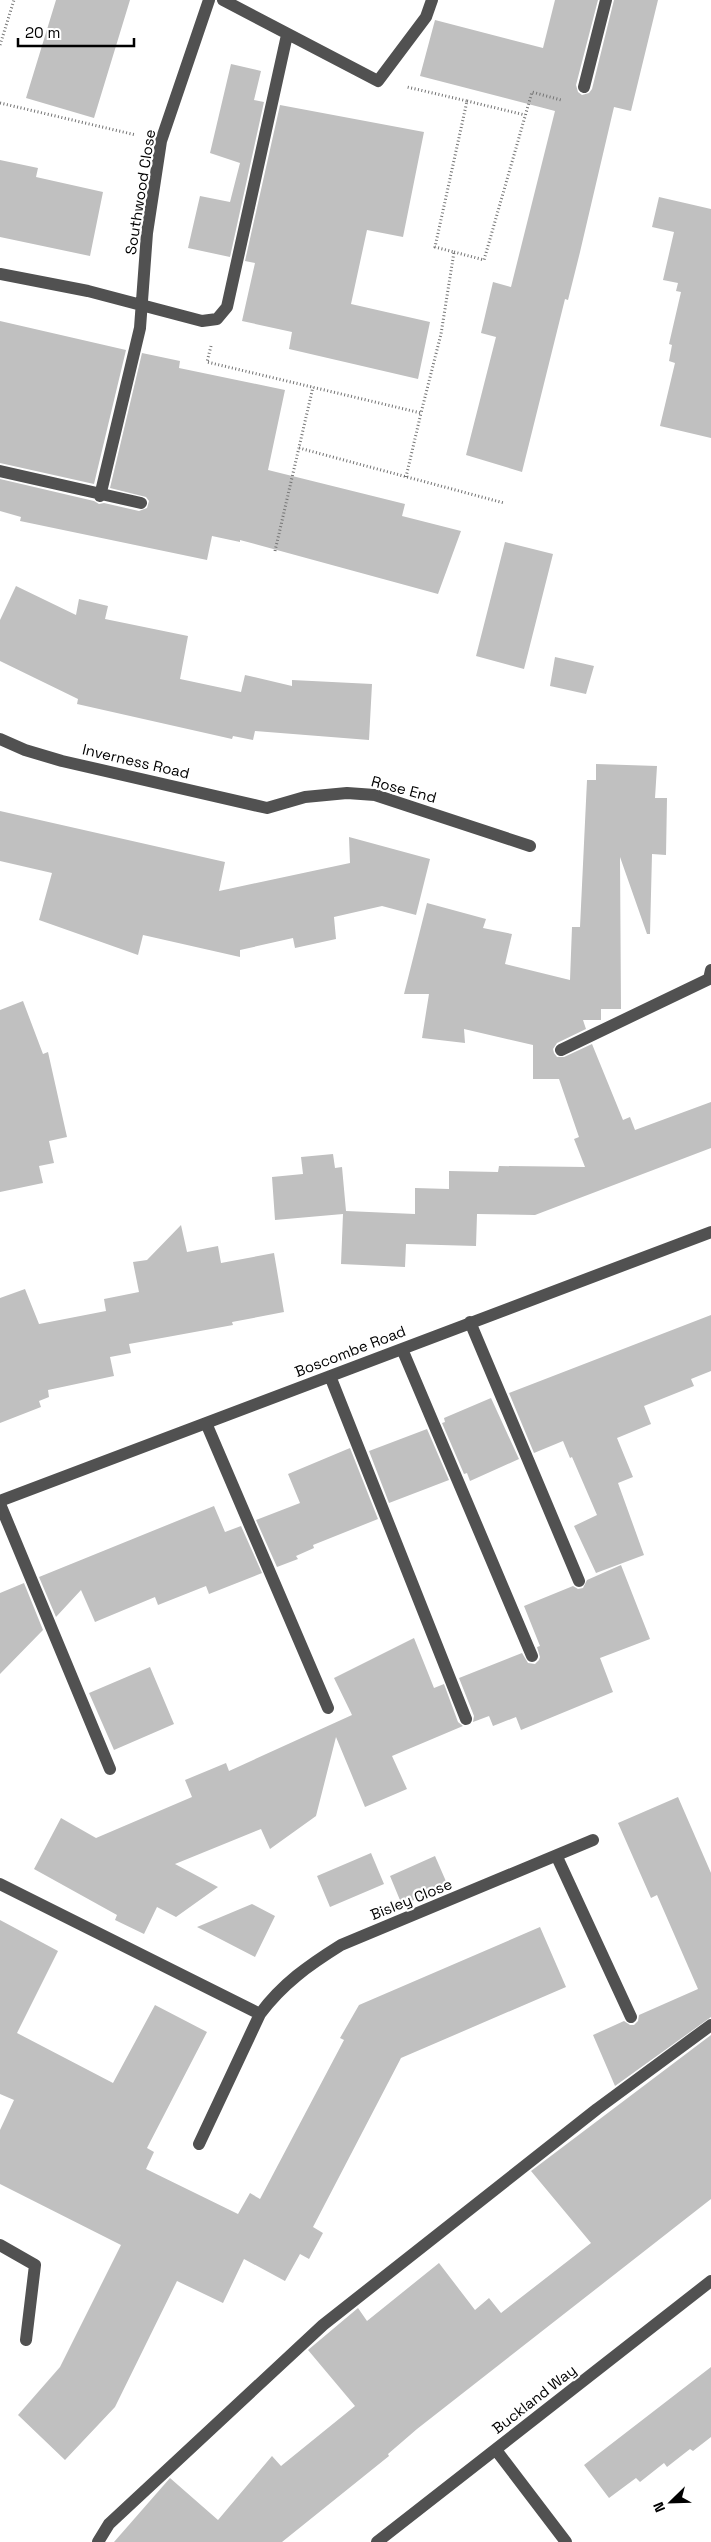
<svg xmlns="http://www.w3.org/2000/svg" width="711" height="2542" font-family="'Space Grotesk',sans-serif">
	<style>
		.building { fill: #c0c0c0 }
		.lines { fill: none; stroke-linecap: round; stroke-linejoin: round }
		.path { stroke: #737373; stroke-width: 3; stroke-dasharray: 1 2.5; stroke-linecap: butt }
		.minor { stroke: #515151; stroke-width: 12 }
		.labels { text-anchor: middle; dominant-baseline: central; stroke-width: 4.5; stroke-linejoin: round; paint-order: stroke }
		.street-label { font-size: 15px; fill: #000; stroke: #fff }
	</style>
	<rect width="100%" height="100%" fill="#fff"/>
	<path class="building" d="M 56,0 L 130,0 L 94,118 L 26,98 Z
		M 555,0 L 598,0 L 576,85 L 578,92 L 582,95 L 589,93 L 592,89 L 614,0 L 658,0 L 631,111 L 614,107 L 580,252 L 568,300 L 565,299 L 522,472 L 466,455 L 496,337 L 481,333 L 493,282 L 511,287 L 555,111 L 420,76 L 435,20 L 543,48 Z
		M 231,64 L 261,71 L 254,100 L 264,102 L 230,257 L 188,248 L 200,196 L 230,202 L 240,163 L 210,153 Z
		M 280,105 L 424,132 L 403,237 L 367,230 L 351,304 L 430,322 L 418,379 L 289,349 L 292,332 L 242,321 L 255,263 L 245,261 Z
		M 0,160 L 38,168 L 36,177 L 103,192 L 90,256 L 0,237 Z
		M 659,197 L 711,209 L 711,438 L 660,426 L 675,363 L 669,361 L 672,345 L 669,344 L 681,292 L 676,291 L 678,283 L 663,280 L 674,232 L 652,227 Z
		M 0,321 L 126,350 L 94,484 L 0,463 Z
		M 142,353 L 180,361 L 179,368 L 285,390 L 268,470 L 405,504 L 402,516 L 461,531 L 438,594 L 240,540 L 240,542 L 212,536 L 207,560 L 20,521 L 21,517 L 0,511 L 0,479 L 94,501 L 99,504 L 104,503 L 139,511 L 147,508 L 149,501 L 146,497 L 110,488 Z
		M 505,542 L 553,554 L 524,669 L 476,656 Z
		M 16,586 L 76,615 L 79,599 L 108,606 L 105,619 L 188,636 L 180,679 L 241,692 L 245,675 L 292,686 L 292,680 L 372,684 L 369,740 L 255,731 L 253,740 L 233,736 L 232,739 L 77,704 L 78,699 L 0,661 L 0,620 Z
		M 555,657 L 594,666 L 586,694 L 550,686 Z
		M 596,764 L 657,766 L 655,798 L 667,798 L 666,855 L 652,854 L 650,934 L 647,934 L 620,857 L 621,1009 L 601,1009 L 601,1020 L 583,1020 L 586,1029 L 557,1043 L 553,1049 L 554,1053 L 557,1057 L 564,1057 L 592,1044 L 623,1120 L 630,1117 L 635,1130 L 711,1102 L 711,1148 L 535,1215 L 477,1214 L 476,1246 L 406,1244 L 405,1267 L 341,1264 L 343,1214 L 275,1220 L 272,1177 L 303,1174 L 301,1157 L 333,1154 L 335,1168 L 342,1167 L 346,1211 L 415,1214 L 415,1188 L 449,1189 L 449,1171 L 498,1172 L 499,1166 L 585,1167 L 574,1139 L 579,1137 L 559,1079 L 533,1079 L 533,1045 L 464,1029 L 465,1043 L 422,1038 L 429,994 L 404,994 L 427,903 L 486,919 L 483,928 L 512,934 L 505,964 L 570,980 L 572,927 L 580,927 L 587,780 L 596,780 Z
		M 0,811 L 225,862 L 219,891 L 350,863 L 349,837 L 430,859 L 416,915 L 382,906 L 334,917 L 336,939 L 295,948 L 293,938 L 240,950 L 240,957 L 143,935 L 138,955 L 39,920 L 52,873 L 0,861 Z
		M 23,1001 L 43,1054 L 48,1052 L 67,1137 L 49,1141 L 54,1163 L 39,1166 L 43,1183 L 0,1192 L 0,1010 Z
		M 181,1225 L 187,1252 L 218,1246 L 221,1263 L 274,1253 L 284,1312 L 232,1322 L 233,1325 L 129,1344 L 131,1353 L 110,1357 L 114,1376 L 48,1390 L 49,1397 L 39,1401 L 41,1407 L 0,1423 L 0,1298 L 25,1289 L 39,1324 L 106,1311 L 104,1299 L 139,1292 L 133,1262 L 147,1260 Z
		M 711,1315 L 711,1371 L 691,1379 L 694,1386 L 644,1406 L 651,1424 L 617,1438 L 633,1477 L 618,1483 L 644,1555 L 596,1573 L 574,1526 L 597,1515 L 572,1457 L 570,1458 L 563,1441 L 534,1453 L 509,1393 Z
		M 491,1398 L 519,1459 L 470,1481 L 467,1473 L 464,1474 L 442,1423 L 445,1422 L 444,1418 Z
		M 427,1429 L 449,1480 L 389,1503 L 369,1451 Z
		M 350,1448 L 378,1519 L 313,1545 L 314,1548 L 296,1556 L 298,1559 L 277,1567 L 256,1520 L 300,1503 L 288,1474 Z
		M 214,1506 L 225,1532 L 241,1526 L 262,1573 L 209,1594 L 206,1586 L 158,1605 L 155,1597 L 95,1622 L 81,1590 L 56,1617 L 39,1577 Z
		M 621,1565 L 650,1639 L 600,1658 L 613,1692 L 521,1730 L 516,1717 L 493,1726 L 489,1716 L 473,1722 L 474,1716 L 459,1678 L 522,1653 L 528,1663 L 535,1664 L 539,1660 L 540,1657 L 537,1647 L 540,1646 L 524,1606 L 573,1586 L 578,1589 L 583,1588 L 587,1580 Z
		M 24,1583 L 43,1630 L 0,1674 L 0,1593 Z
		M 414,1638 L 434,1688 L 444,1684 L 458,1722 L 463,1726 L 392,1756 L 407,1789 L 365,1807 L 336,1737 L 316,1816 L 270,1849 L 261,1829 L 175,1864 L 218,1887 L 176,1917 L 157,1907 L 144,1934 L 115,1920 L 117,1915 L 34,1869 L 61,1818 L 96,1838 L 192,1797 L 185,1780 L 226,1763 L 229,1771 L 352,1715 L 334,1678 Z
		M 150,1667 L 174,1724 L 114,1750 L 89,1693 Z
		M 678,1797 L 711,1873 L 711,2017 L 615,2086 L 593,2035 L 624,2021 L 630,2025 L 634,2025 L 638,2021 L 639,2015 L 698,1989 L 657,1895 L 651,1898 L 618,1823 Z
		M 371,1853 L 384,1884 L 330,1907 L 317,1876 Z
		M 435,1856 L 448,1886 L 402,1905 L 390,1876 Z
		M 252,1904 L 275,1916 L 255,1957 L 197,1927 Z
		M 0,1920 L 58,1951 L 17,2033 L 113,2083 L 155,2005 L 207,2032 L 147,2148 L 154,2152 L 146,2169 L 238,2214 L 250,2193 L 260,2199 L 344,2040 L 340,2038 L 359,2005 L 540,1927 L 566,1987 L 401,2058 L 313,2227 L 323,2233 L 309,2259 L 300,2254 L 285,2281 L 244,2259 L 223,2303 L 177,2281 L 115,2407 L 65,2460 L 18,2415 L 60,2367 L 121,2245 L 0,2184 L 0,2130 L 14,2100 L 0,2094 Z
		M 711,2035 L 711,2199 L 417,2429 L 388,2454 L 389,2456 L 282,2542 L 114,2542 L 170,2478 L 218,2520 L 272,2456 L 281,2466 L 355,2406 L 308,2350 L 358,2308 L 367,2321 L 439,2263 L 475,2310 L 489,2298 L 501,2313 L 591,2243 L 531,2171 Z
		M 711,2367 L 711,2437 L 693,2451 L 690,2449 L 667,2467 L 664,2463 L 640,2482 L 636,2478 L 609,2498 L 584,2465 Z"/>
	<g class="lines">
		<path class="path" d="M 0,45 L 14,0
			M 467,101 L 525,115
			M 0,103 L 136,135
			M 454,252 L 484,260 L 532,92 L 561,100
			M 211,346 L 207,362 L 421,413 L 441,334 L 454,252 L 435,247 L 467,101 L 407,87
			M 299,448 L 504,503
			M 406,477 L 421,413
			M 275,551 L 313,387"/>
		<path class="minor" d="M 223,0 L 378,81 L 426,17 L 432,0
			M 584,87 L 606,0
			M 0,274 L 88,291 L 202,321 L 217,319 L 227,307 L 287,35
			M 0,471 L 141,503
			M 100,496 L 140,328 L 147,233 L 161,141 L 209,0
			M 0,739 L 25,750 L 62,761 L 267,808 L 305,797 L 347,793 L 375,795 L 530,846
			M 561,1050 L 709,979 L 711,970
			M 470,1322 L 579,1581
			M 402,1349 L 532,1656
			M 330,1376 L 466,1719
			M 206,1423 L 328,1708
			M 0,1501 L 711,1232
			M 0,1504 L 110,1769
			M 557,1857 L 631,2017
			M 0,1884 L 260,2014 C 282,1984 309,1965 341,1945 L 593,1840
			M 199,2144 L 260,2014
			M 0,2245 L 35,2265 L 26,2340
			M 496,2450 L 566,2542
			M 98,2542 L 109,2524 L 323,2325 L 597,2109 L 711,2025
			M 377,2542 L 711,2281"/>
	</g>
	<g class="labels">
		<g class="street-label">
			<text transform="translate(140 192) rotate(-81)">Southwood Close</text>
			<text transform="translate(136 761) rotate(13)">Inverness Road</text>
			<text transform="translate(404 789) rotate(15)">Rose End</text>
			<text transform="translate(350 1351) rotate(-21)">Boscombe Road</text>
			<text transform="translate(411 1899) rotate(-22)">Bisley Close</text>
			<text transform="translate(534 2399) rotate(-38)">Buckland Way</text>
		</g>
	</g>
	<g transform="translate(671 2502) rotate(247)" stroke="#ffffff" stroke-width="4" paint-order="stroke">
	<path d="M0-4L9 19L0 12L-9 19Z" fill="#000000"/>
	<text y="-8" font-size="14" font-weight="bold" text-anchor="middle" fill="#000000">N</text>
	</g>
	<path d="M18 38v8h116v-8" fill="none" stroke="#000000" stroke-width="2.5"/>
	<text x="25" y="38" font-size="15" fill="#000000" stroke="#ffffff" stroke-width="4" paint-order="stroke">20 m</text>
</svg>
